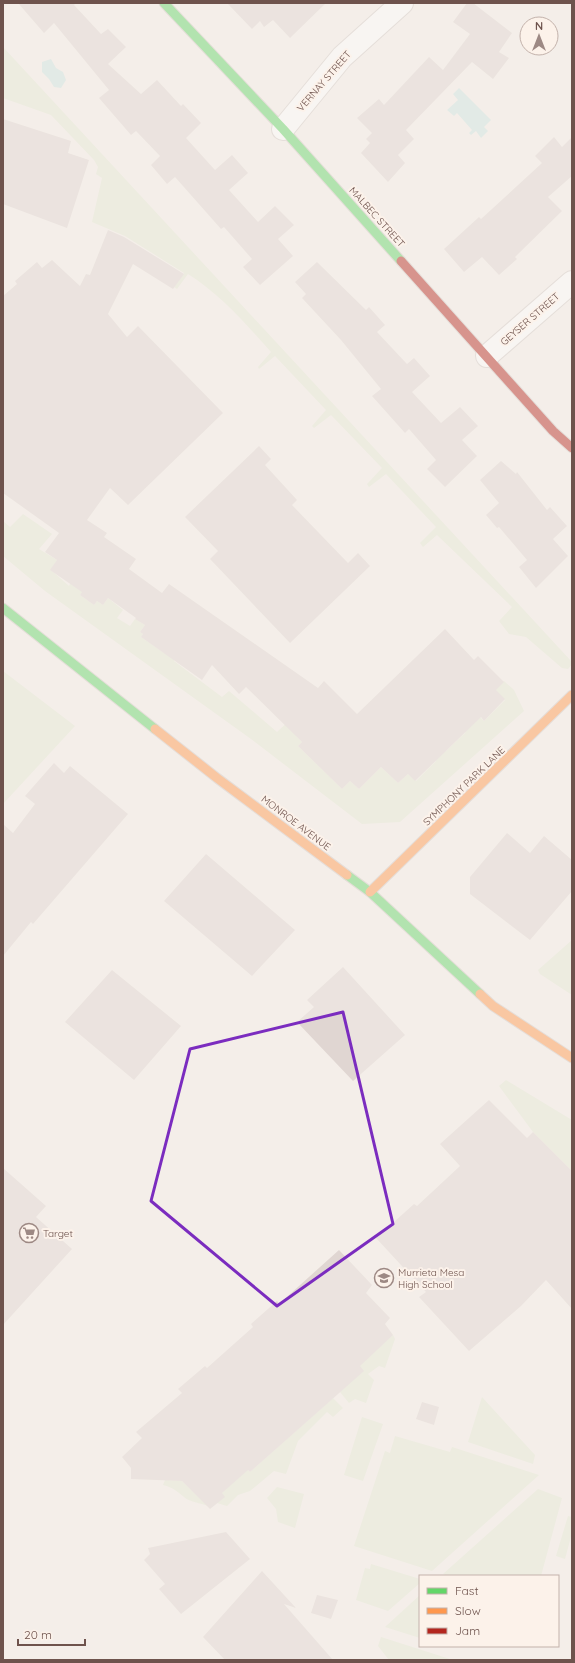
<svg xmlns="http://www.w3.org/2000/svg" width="575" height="1663" font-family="Quicksand,sans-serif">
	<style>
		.green { fill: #e4e8d5 }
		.water { fill: #cde4e2 }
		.building { fill: #e0d6d2 }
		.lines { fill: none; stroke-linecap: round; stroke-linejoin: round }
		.street-casing { stroke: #d3cbc7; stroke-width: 24 }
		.fast-casing { stroke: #d3cac6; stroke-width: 11 }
		.slow-casing { stroke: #d3cac6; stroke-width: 11 }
		.jam-casing { stroke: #d3cac6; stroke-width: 11 }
		.street { stroke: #fdfcfc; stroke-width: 22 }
		.fast { stroke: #63d668; stroke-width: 9 }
		.slow { stroke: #ff974d; stroke-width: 9 }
		.jam { stroke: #b3261e; stroke-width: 9 }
		.marked { fill: none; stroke: #7b2cbf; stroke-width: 3; stroke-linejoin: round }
		.labels { text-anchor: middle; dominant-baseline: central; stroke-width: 4; stroke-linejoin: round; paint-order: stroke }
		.street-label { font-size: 10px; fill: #6e534d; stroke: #fcf2ea }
		.poi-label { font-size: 10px; fill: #6e534d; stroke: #fcf2ea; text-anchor: start }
	</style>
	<rect width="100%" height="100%" fill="#f4eee9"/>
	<path class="green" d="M 3,47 L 572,662 L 572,664 L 568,669 L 562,668 L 526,637 L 509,634 L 499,621 L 512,607 L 437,535 L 423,547 L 420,543 L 436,527 L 386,474 L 369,487 L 367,484 L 382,468 L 331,415 L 314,428 L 312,426 L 326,410 L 275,356 L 259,369 L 258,367 L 271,352 C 246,324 220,294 188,274 L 177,289 L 174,287 L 184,273 L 125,236 L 92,222 L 102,178 L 96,174 L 98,167 L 94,160 L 51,115 L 3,98 Z
		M 23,514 L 52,534 L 39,549 L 57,560 L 51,570 L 69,586 L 78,568 L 92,578 L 80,595 L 94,605 L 97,601 L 103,605 L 108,598 L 123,610 L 117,618 L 130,626 L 135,619 L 145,625 L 140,632 L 143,634 L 141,637 L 164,653 L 179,653 L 174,661 L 222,697 L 229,691 L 277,732 L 292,718 L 296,736 L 302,742 L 298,746 L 342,789 L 350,781 L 359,789 L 381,767 L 398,783 L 408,774 L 416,781 L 436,761 L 435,741 L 446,751 L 465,733 L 472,709 L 484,721 L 505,700 L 495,690 L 504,681 L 514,690 L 524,711 L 400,822 L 362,824 L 251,739 L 45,591 L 3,556 L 3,521 L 10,527 Z
		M 3,671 L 75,726 L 3,804 Z
		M 572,940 L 572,995 L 540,974 L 538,970 Z
		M 506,1080 L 572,1120 L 572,1171 L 533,1132 L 499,1086 Z
		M 393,1335 L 395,1339 L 385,1368 L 379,1366 L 368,1374 L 374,1380 L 366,1403 L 355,1399 L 349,1403 L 340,1392 L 359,1365 Z
		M 482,1397 L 535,1455 L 533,1464 L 468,1442 Z
		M 333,1398 L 343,1408 L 333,1417 L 327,1412 L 298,1441 L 286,1474 L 274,1471 L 250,1491 L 238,1495 L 227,1506 L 217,1503 L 222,1493 L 244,1466 L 250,1472 Z
		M 362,1417 L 383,1424 L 363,1481 L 344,1475 Z
		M 395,1436 L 450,1452 L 452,1447 L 539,1475 L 432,1571 L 354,1546 L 385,1451 L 390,1453 Z
		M 165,1480 L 182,1481 L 208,1506 C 201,1503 189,1502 184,1497 C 175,1490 174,1488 163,1485 Z
		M 277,1487 L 304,1494 L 295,1528 L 278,1522 L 276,1509 L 267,1498 Z
		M 538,1489 L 562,1498 L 541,1576 L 448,1576 L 443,1574 Z
		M 568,1516 L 572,1517 L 572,1533 L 565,1559 L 556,1556 Z
		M 371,1564 L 420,1579 L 420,1583 L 388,1611 L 356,1600 L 365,1568 L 370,1569 Z
		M 420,1595 L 420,1638 L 385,1627 Z
		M 381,1637 L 453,1660 L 389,1660 L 378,1646 Z"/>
	<path class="water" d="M 51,59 L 56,68 L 63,72 L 66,80 L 61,88 L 54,87 L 49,79 L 42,72 L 42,62 Z
		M 459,88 L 491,120 L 484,127 L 488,131 L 481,138 L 476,131 L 471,135 L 469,133 L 472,130 L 457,113 L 454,116 L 447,110 L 458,100 L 453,94 Z"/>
	<path class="building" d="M 18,3 L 76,3 L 74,5 L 101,34 L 108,29 L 126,47 L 108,64 L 141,94 L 157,80 L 181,106 L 183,104 L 201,123 L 186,138 L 215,170 L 232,155 L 248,173 L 229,190 L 258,222 L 275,206 L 294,225 L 278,239 L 293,256 L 260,285 L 243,267 L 252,259 L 224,227 L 221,229 L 175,177 L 167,184 L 151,165 L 160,156 L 136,131 L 131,135 L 99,98 L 109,90 L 54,23 L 44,33 Z
		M 227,3 L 326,3 L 290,38 L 273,20 L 264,27 L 260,21 L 252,29 Z
		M 467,3 L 473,3 L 512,33 L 499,52 L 509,58 L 493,79 L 472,62 L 406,130 L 414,139 L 398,155 L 405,163 L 388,182 L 361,153 L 370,143 L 366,139 L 372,133 L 357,118 L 379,99 L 384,105 L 429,57 L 443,70 L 470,34 L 453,22 Z
		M 3,119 L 71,141 L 68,153 L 89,160 L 67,228 L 3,204 Z
		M 554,137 L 562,147 L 572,137 L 572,176 L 548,197 L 562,211 L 515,257 L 517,259 L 499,275 L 482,257 L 464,272 L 444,249 L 479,217 L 481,219 L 542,163 L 535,156 Z
		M 108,230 L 124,237 L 184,274 L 173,289 L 133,264 L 108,314 L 127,337 L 138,326 L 223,413 L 128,505 L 110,488 L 87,520 L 107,533 L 104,537 L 136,559 L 129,569 L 162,593 L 169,584 L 318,688 L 324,681 L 357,714 L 445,629 L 474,660 L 478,656 L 504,682 L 496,690 L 505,699 L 484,721 L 481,717 L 415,781 L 408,774 L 398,783 L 381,767 L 359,789 L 350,781 L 342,789 L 298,746 L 302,742 L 246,687 L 239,694 L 212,665 L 202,680 L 141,637 L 143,634 L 140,632 L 145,625 L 135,619 L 136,618 L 108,598 L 103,605 L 97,601 L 94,605 L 80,595 L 82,592 L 50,570 L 57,560 L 45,552 L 59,533 L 3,493 L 3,296 L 17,284 L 15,281 L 37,262 L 42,268 L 52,260 L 80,286 L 86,274 L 90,275 Z
		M 317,262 L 366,310 L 369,307 L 385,325 L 377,332 L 407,364 L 414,358 L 430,376 L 412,392 L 441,423 L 460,407 L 478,426 L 462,440 L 477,456 L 445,487 L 427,469 L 436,460 L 409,429 L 405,433 L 372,396 L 381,389 L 341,340 L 302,298 L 306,294 L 295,282 Z
		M 259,446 L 271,459 L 265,465 L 297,500 L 292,505 L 348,563 L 358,553 L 370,566 L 290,643 L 210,559 L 218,551 L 185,517 Z
		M 501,461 L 516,474 L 517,472 L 547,510 L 550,507 L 567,526 L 553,539 L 568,556 L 536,588 L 519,567 L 527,560 L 499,527 L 497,528 L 486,515 L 499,503 L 480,480 Z
		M 54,763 L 64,773 L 70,766 L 128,814 L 33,924 L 31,922 L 3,956 L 3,824 L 13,833 L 35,804 L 25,796 Z
		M 507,833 L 530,853 L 544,836 L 572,860 L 572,891 L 530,940 L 470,894 L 470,877 Z
		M 206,854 L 295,930 L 252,976 L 164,901 Z
		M 343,967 L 405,1035 L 353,1081 L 297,1022 L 314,1007 L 307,1000 Z
		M 112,970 L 181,1026 L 134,1080 L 65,1022 Z
		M 489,1100 L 527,1138 L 533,1132 L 572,1171 L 572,1309 L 546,1280 L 521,1306 L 469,1351 L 419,1297 L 426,1292 L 376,1238 L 414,1204 L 417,1206 L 460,1166 L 440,1144 Z
		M 3,1168 L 46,1206 L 36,1217 L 72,1249 L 3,1325 Z
		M 339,1250 L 372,1285 L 366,1293 L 390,1318 L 385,1324 L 393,1335 L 360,1366 L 364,1371 L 250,1472 L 248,1470 L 222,1493 L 225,1497 L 210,1509 L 182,1481 L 131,1479 L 131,1468 L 122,1457 L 142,1438 L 136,1432 L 182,1393 L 178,1389 L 205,1366 L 207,1368 L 253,1327 L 251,1324 L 277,1301 L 279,1304 Z
		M 422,1402 L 439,1407 L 434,1425 L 416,1419 Z
		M 226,1532 L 250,1559 L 181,1614 L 159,1589 L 165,1584 L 144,1560 L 150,1554 L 148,1548 Z
		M 262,1571 L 296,1608 L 284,1604 L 333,1660 L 225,1660 L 203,1637 Z
		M 317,1595 L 338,1600 L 331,1619 L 311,1613 Z"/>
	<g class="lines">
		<defs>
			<path id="street" d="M 283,129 L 342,57 L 402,3
				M 487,356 L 572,282"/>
			<path id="fast" d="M 164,3 L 283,129 L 401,261
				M 3,608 L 155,729
				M 347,875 L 370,892 L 480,994"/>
			<path id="slow" d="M 155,729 L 217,778 L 347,875
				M 370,892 L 572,695
				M 480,994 L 493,1006 L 572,1058"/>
			<path id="jam" d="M 401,261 L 553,431 L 572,448"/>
		</defs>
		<use href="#street" class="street-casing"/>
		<use href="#fast" class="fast-casing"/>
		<use href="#slow" class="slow-casing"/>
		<use href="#jam" class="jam-casing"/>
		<use href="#street" class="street"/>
		<use href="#fast" class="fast"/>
		<use href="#slow" class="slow"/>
		<use href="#jam" class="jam"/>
	</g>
	<path d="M0 0H575V1663H0ZM 343,1012 L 393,1224 L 277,1306 L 151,1201 L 190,1049 Z" fill="#f4eee9" fill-opacity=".55" fill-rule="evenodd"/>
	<path class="marked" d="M 343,1012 L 393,1224 L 277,1306 L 151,1201 L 190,1049 Z"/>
	<defs>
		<symbol id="supermarket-ring" viewBox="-11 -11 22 22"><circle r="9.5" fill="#fcf2ea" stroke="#9d8984" stroke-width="1.5"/><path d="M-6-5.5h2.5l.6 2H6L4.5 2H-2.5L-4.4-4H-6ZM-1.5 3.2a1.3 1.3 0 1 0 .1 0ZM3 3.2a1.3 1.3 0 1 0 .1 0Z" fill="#9d8984"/></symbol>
		<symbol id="school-ring" viewBox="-11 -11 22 22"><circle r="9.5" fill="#fcf2ea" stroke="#9d8984" stroke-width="1.5"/><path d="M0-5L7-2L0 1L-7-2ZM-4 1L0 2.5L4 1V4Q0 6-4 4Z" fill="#9d8984"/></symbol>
	</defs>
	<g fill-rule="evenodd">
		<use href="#supermarket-ring" x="18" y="1222" width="22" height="22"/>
		<use href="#school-ring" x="373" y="1267" width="22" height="22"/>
	</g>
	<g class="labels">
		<g class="street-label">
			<text transform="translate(324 81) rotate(-49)">VERNAY STREET</text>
			<text transform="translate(377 217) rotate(48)">MALBEC STREET</text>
			<text transform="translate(530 319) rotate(-41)">GEYSER STREET</text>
			<text transform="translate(464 786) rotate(-44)">SYMPHONY PARK LANE</text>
			<text transform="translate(296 823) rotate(37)">MONROE AVENUE</text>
		</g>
		<g class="poi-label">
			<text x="43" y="1233">Target</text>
			<text x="398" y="1272">Murrieta Mesa<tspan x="398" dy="12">High School</tspan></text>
		</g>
	</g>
	<rect width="575" height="1663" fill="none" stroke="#6e534d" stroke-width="8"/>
	<rect x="419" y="1575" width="140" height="72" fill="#fcf2ea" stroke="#c3b2ab"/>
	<rect x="427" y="1588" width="20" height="6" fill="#63d668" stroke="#c3b2ab"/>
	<text x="455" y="1595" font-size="12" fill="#6e534d">Fast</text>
	<rect x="427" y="1608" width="20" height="6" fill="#ff974d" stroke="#c3b2ab"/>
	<text x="455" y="1615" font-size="12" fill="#6e534d">Slow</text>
	<rect x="427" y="1628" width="20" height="6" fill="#b3261e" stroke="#c3b2ab"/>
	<text x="455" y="1635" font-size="12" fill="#6e534d">Jam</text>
	<g transform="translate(539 36)"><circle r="19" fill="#fcf2ea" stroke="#c3b2ab"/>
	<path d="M0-3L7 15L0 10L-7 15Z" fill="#9d8984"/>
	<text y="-6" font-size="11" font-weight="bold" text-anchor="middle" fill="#6e534d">N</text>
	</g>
	<path d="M18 1639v6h67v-6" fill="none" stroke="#6e534d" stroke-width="2"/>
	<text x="24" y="1639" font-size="12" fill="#6e534d" stroke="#fcf2ea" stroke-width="3" paint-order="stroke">20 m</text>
</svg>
